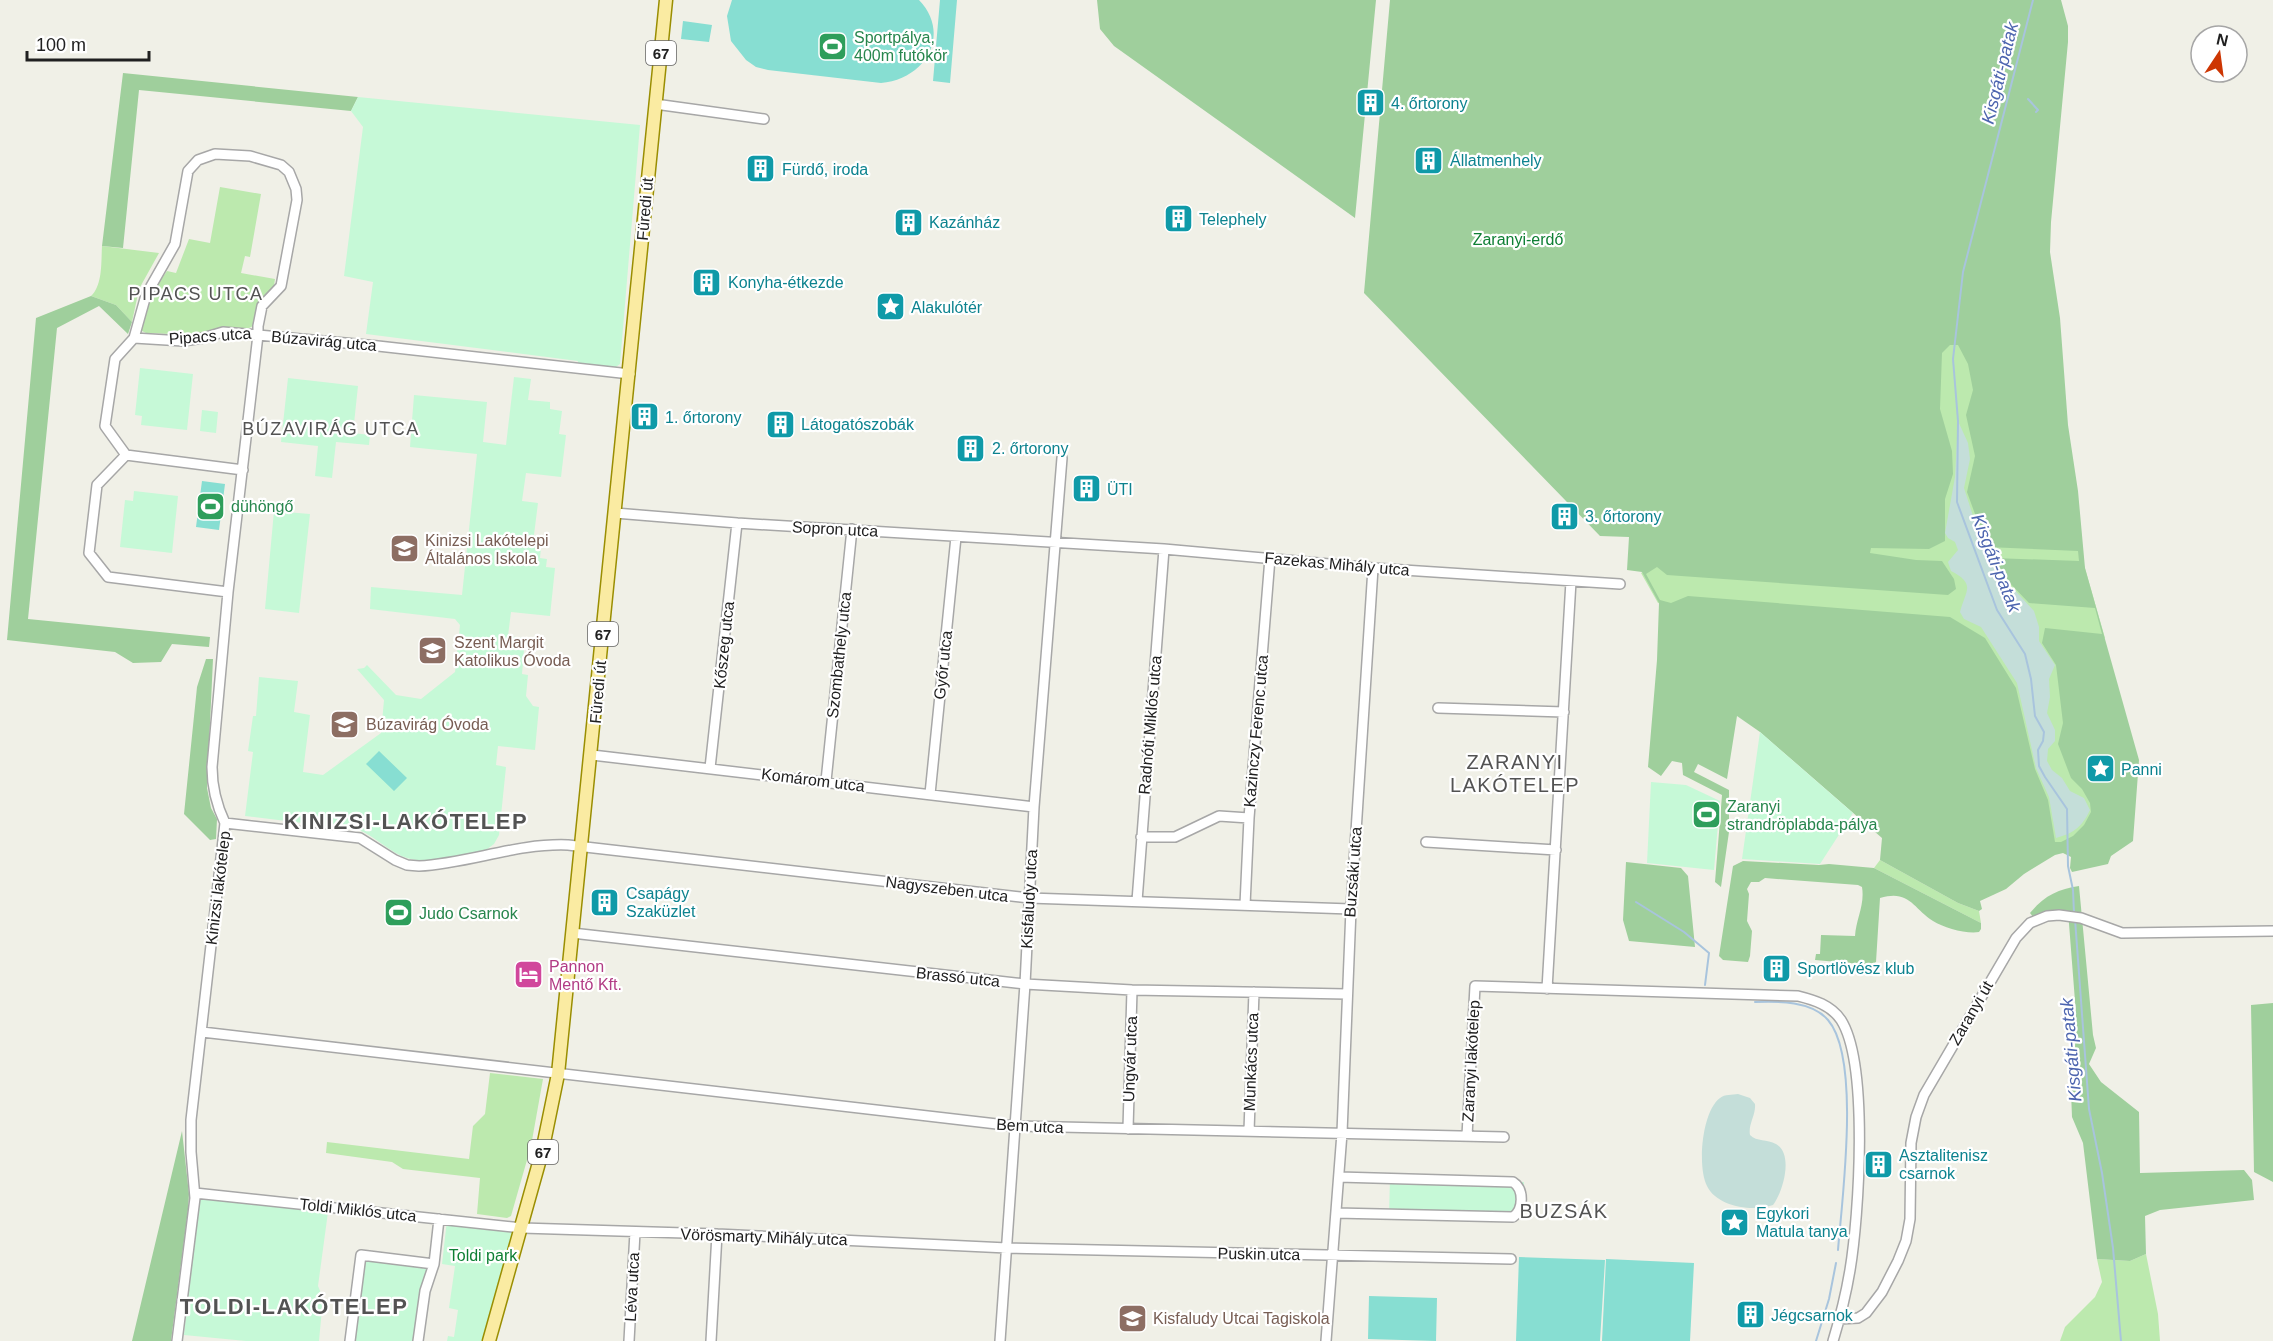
<svg xmlns="http://www.w3.org/2000/svg" width="2273" height="1341" font-family="Arial,sans-serif">
	<style>
		.grass { fill: #bce9ae }
		.forest { fill: #9fcf9c; fill-rule: evenodd }
		.wetland { fill: #c4ded9 }
		.park { fill: #c6f9d7 }
		.pitch { fill: #87ded2 }
		.lines { fill: none; stroke-linecap: round; stroke-linejoin: round }
		.stream { stroke: #a8c4dd; stroke-width: 2 }
		.minor-casing { stroke: #a7a7a7; stroke-width: 12 }
		.major-casing { stroke: #9a8e02; stroke-width: 15 }
		.minor { stroke: #fff; stroke-width: 9 }
		.major { stroke: #faeba2; stroke-width: 12 }
		.labels { text-anchor: middle; dominant-baseline: central; stroke-width: 4.5; stroke-linejoin: round; paint-order: stroke }
		.shield { fill: #fff; stroke: #636363; stroke-width: 1.5 }
		.shield-label { font-size: 15px; font-weight: bold; fill: #202020 }
		.leisure-label { font-size: 16px; fill: #27864d; stroke: #fff; text-anchor: start }
		.culture-label { font-size: 16px; fill: #0d838f; stroke: #fff; text-anchor: start }
		.street-label { font-size: 16px; fill: #202020; stroke: #fff }
		.park-label { font-size: 16px; fill: #0e7f34; stroke: #fff }
		.education-label { font-size: 16px; fill: #785e54; stroke: #fff; text-anchor: start }
		.hotel-label { font-size: 16px; fill: #b23c85; stroke: #fff; text-anchor: start }
		.water-label { font-size: 18px; font-style: italic; fill: #4d65af; stroke: #fff }
		.neighbourhood-label { font-size: 18px; letter-spacing: 1.5px; fill: #535353; stroke: #fff }
		.quarter-label { font-size: 20px; letter-spacing: 1.5px; fill: #535353; stroke: #fff }
		.district-label { font-size: 22px; font-weight: bold; letter-spacing: 1.5px; fill: #535353; stroke: #fff }
	</style>
	<rect width="100%" height="100%" fill="#f0f0e7"/>
	<path class="grass" d="M 220,187 L 261,194 L 250,257 L 245,256 L 241,273 L 275,279 L 274,286 L 259,301 L 253,326 L 247,329 L 216,329 L 196,335 L 146,333 L 142,331 C 139,310 156,287 167,271 L 176,273 L 189,239 L 210,243 Z
		M 102,246 L 159,253 L 139,289 L 132,322 L 116,305 L 91,296 C 103,285 101,261 102,246 Z
		M 1948,341 L 1960,342 L 2081,547 L 2084,565 L 2105,638 L 2060,663 L 2084,787 L 2095,813 L 2075,839 L 2052,847 L 1671,607 L 1658,603 L 1641,573 L 1656,563 L 1866,557 L 1937,410 L 1939,352 Z
		M 1880,860 L 1958,903 L 1979,911 L 1981,923 L 1874,868 Z
		M 490,1073 L 543,1079 L 531,1146 L 511,1216 L 507,1218 L 477,1214 L 480,1178 L 403,1169 L 392,1162 L 326,1153 L 327,1142 L 469,1159 L 473,1126 L 485,1114 Z
		M 2146,1254 L 2158,1314 L 2160,1341 L 2060,1341 L 2065,1327 L 2095,1297 L 2102,1282 L 2097,1259 L 2130,1261 Z"/>
	<path class="forest" d="M 1097,0 L 1376,0 L 1355,218 L 1114,46 L 1100,29 Z
		M 1390,0 L 2061,0 L 2068,26 L 2068,42 L 2051,222 L 2050,252 L 2060,318 L 2068,425 L 2078,491 L 2085,568 L 2139,760 L 2133,841 L 2111,856 L 2108,864 L 2072,872 L 2070,868 L 2071,857 L 2063,853 L 2055,855 L 2024,874 L 2006,889 L 1980,901 L 1982,909 L 1979,911 L 1958,903 L 1880,860 L 1882,838 L 1760,732 L 1737,716 L 1727,779 L 1698,764 L 1694,772 L 1729,790 L 1729,832 L 1721,887 L 1715,882 L 1722,795 L 1683,775 L 1682,763 L 1672,761 L 1661,776 L 1648,767 L 1657,660 L 1659,603 L 1642,572 L 1627,570 L 1629,537 L 1600,536 L 1364,293 ZM 1950,345 L 1958,345 L 1968,364 L 1973,390 L 1966,415 L 1975,456 L 1967,492 L 1987,547 L 2078,551 L 2079,561 L 1993,558 L 2005,578 L 2029,603 L 2095,608 L 2102,634 L 2045,628 L 2042,643 L 2056,665 L 2063,723 L 2058,744 L 2071,778 L 2082,789 L 2090,803 L 2091,812 L 2084,825 L 2073,836 L 2061,842 L 2055,842 L 2048,800 L 2035,769 L 2016,688 L 1985,638 L 1950,617 L 1688,596 L 1671,603 L 1660,600 L 1646,574 L 1657,567 L 1667,575 L 1948,595 L 1956,589 L 1954,579 L 1942,561 L 1916,560 L 1870,553 L 1871,548 L 1929,549 L 1945,541 L 1945,499 L 1953,474 L 1952,451 L 1940,409 L 1942,353 Z
		M 123,73 L 358,97 L 351,111 L 139,90 L 123,248 L 102,246 Z
		M 91,296 L 116,305 L 132,322 L 128,334 L 99,306 L 57,328 L 28,619 L 210,637 L 209,647 L 172,644 L 161,662 L 133,663 L 115,652 L 7,640 L 36,318 Z
		M 206,659 L 213,659 L 207,788 L 211,808 L 217,819 L 216,839 L 210,840 L 184,814 L 197,687 Z
		M 1743,861 L 1819,865 L 1829,864 L 1874,868 L 1981,923 L 1981,929 L 1979,932 C 1966,934 1944,928 1933,921 C 1913,908 1909,889 1880,898 L 1876,962 L 1872,965 L 1815,960 L 1816,954 L 1820,954 L 1821,935 L 1855,936 C 1856,919 1865,905 1862,887 L 1858,885 L 1765,878 L 1759,882 L 1751,882 L 1747,889 L 1749,894 L 1747,921 L 1752,931 L 1750,956 L 1748,962 L 1723,960 L 1719,956 L 1733,866 Z
		M 1626,862 L 1681,868 L 1688,876 L 1695,947 L 1629,941 L 1623,920 Z
		M 2079,886 L 2093,1035 L 2096,1048 L 2089,1064 L 2101,1082 L 2139,1112 L 2140,1173 L 2244,1170 L 2252,1180 L 2254,1200 L 2160,1210 L 2145,1216 L 2146,1254 L 2130,1261 L 2097,1259 L 2083,1143 L 2072,1117 L 2070,1066 L 2075,1048 L 2076,1014 L 2068,911 L 2047,913 L 2034,918 L 2030,913 C 2044,896 2058,889 2079,886 Z
		M 2273,1003 L 2273,1182 L 2254,1172 L 2251,1005 Z
		M 182,1131 L 189,1194 L 188,1210 L 171,1341 L 132,1341 Z"/>
	<path class="wetland" d="M 1958,421 L 1968,443 L 1970,459 L 1964,488 L 1982,544 L 1991,556 L 1994,568 L 2034,611 L 2039,627 L 2039,641 L 2055,665 L 2049,679 L 2050,697 L 2047,713 L 2055,730 L 2055,741 L 2048,749 L 2047,761 L 2052,770 L 2062,778 L 2070,791 L 2084,798 L 2090,810 C 2082,827 2074,833 2056,838 L 2049,797 L 2036,768 L 2017,683 L 1981,627 L 1964,619 L 1960,612 C 1966,590 1976,584 1951,571 L 1948,562 L 1958,550 L 1955,542 L 1948,538 L 1945,533 L 1955,477 Z
		M 1738,1094 L 1750,1098 L 1755,1104 C 1756,1115 1748,1124 1750,1135 C 1757,1142 1767,1139 1776,1144 C 1794,1154 1783,1192 1773,1205 C 1753,1212 1717,1207 1707,1186 C 1697,1167 1702,1111 1720,1098 C 1725,1094 1732,1095 1738,1094 Z"/>
	<path class="park" d="M 358,97 L 640,125 L 620,364 L 613,369 L 577,365 L 578,361 L 366,334 L 373,282 L 344,276 L 363,127 L 351,111 Z
		M 140,368 L 193,374 L 187,430 L 141,425 L 142,416 L 135,415 Z
		M 514,377 L 531,379 L 528,400 L 550,402 L 550,409 L 562,411 L 559,434 L 566,435 L 561,477 L 526,473 L 522,501 L 538,503 L 534,535 L 542,537 L 540,558 L 547,559 L 546,567 L 555,568 L 550,616 L 511,612 L 508,636 L 525,638 L 522,674 L 528,675 L 526,696 L 533,706 L 539,707 L 535,750 L 498,746 L 496,765 L 506,767 L 499,835 L 494,844 L 486,850 C 465,854 428,865 407,858 C 392,854 376,837 359,830 L 245,816 L 253,752 L 248,751 L 253,716 L 256,716 L 259,677 L 298,681 L 294,712 L 310,715 L 303,772 L 323,775 L 381,733 L 384,700 L 357,669 L 364,668 L 367,665 L 396,695 L 421,699 L 455,672 L 460,625 L 455,619 L 370,609 L 371,587 L 462,595 L 477,454 L 410,447 L 414,395 L 487,402 L 483,442 L 506,445 Z
		M 288,378 L 358,386 L 353,433 L 370,435 L 369,445 L 336,442 L 332,478 L 315,476 L 318,446 L 281,442 Z
		M 202,410 L 218,412 L 216,433 L 200,431 Z
		M 134,491 L 178,496 L 172,553 L 120,547 L 125,500 L 133,501 Z
		M 274,511 L 310,514 L 299,613 L 265,609 Z
		M 1760,732 L 1853,813 L 1820,864 L 1742,859 Z
		M 1651,782 L 1686,785 L 1720,801 L 1714,870 L 1647,863 Z
		M 1390,1178 L 1524,1182 L 1522,1217 L 1389,1214 Z
		M 199,1198 L 328,1212 L 318,1286 L 323,1298 L 319,1341 L 246,1341 L 184,1335 Z
		M 447,1220 L 522,1228 L 489,1341 L 447,1341 L 448,1336 L 454,1337 L 458,1310 L 449,1308 L 455,1266 L 442,1264 Z
		M 361,1255 L 434,1264 L 418,1341 L 350,1341 Z"/>
	<path class="pitch" d="M 732,0 L 919,0 C 952,34 925,80 881,83 L 768,70 L 756,67 L 746,60 L 731,41 L 727,16 Z
		M 940,0 L 957,0 L 950,83 L 933,81 Z
		M 683,21 L 712,25 L 709,42 L 681,39 Z
		M 202,481 L 225,484 L 219,530 L 196,527 Z
		M 379,751 L 407,778 L 394,791 L 366,764 Z
		M 1701,804 L 1712,804 L 1711,826 L 1700,826 Z
		M 1519,1257 L 1605,1260 L 1600,1341 L 1516,1341 Z
		M 1606,1259 L 1694,1263 L 1690,1341 L 1602,1341 Z
		M 1369,1296 L 1437,1298 L 1436,1341 L 1368,1339 Z"/>
	<g class="lines">
		<path class="stream" d="M 2033,0 L 1963,272 L 1953,359 L 1958,421 L 1957,502 L 1997,610 L 2025,654 L 2031,679 L 2035,716 L 2044,732 L 2043,741 L 2038,750 L 2039,766 L 2045,777 L 2067,809 L 2068,866 L 2073,890 L 2074,913
			M 2028,99 L 2038,110 L 2036,112
			M 1636,902 L 1684,932 L 1709,953 L 1705,985
			M 2075,919 L 2089,1109 L 2102,1173 L 2113,1248 L 2121,1341
			M 1755,1002 C 1778,1001 1812,1001 1828,1020 C 1861,1058 1842,1199 1838,1250
			M 1816,1341 L 1829,1299 L 1836,1263"/>
		<defs>
			<path id="minor" d="M 655,104 L 764,119
				M 134,338 L 183,341 L 203,338 L 223,332 L 258,335 L 258,326 L 262,306 L 281,286 L 297,200 L 296,189 L 289,172 L 281,165 L 250,156 L 215,154 L 198,160 L 188,171 L 175,244 L 146,295 L 134,338 L 115,359 L 105,426 L 126,455 L 97,485 L 89,553 L 108,577 L 228,592
				M 126,455 L 243,470
				M 615,513 L 737,523 L 1164,549 L 1373,568 L 1620,584
				M 1438,708 L 1564,712
				M 592,755 L 1034,807
				M 710,768 L 737,523
				M 826,781 L 852,529
				M 930,794 L 956,537
				M 225,823 L 360,838 L 395,860 L 407,865 L 419,866 C 470,863 517,843 568,845 L 1029,898 L 1351,909
				M 225,823 C 216,804 212,788 212,767 L 228,592 L 258,335 L 378,346 L 630,374
				M 1141,837 L 1175,837 L 1219,816 L 1249,818
				M 1426,842 L 1556,850
				M 1137,901 L 1164,549
				M 1245,905 L 1249,818 L 1270,558
				M 572,933 L 1025,984 L 1132,990 L 1346,994
				M 1547,989 L 1571,581
				M 202,1032 L 1014,1126 L 1504,1137
				M 1128,1129 L 1132,990
				M 1249,1131 L 1254,992
				M 1467,1136 L 1475,986 L 1798,996 C 1814,1000 1831,1005 1841,1020 C 1869,1064 1859,1216 1850,1270 C 1846,1294 1840,1318 1833,1341
				M 195,1193 L 522,1228 L 717,1234 L 1007,1248 L 1511,1259
				M 1336,1213 L 1513,1217 C 1524,1209 1524,1189 1513,1182 L 1339,1177
				M 1839,1319 L 1858,1318 L 1866,1313 L 1882,1292 L 1898,1261 L 1906,1241 L 1910,1219 L 1911,1143 L 1916,1117 L 1924,1095 L 2016,938 L 2030,923 L 2047,916 L 2059,915 L 2081,918 L 2122,933 L 2273,931
				M 177,1341 L 195,1198 L 191,1152 L 191,1120 L 225,823
				M 350,1341 L 361,1255 L 434,1264 L 439,1219
				M 418,1341 L 425,1291 L 434,1264
				M 629,1341 L 635,1232
				M 711,1341 L 717,1234
				M 1000,1341 L 1025,984 L 1034,807 L 1062,458
				M 1326,1341 L 1342,1133 L 1351,909 L 1373,568"/>
			<path id="major" d="M 489,1341 L 542,1152 L 558,1074 L 666,0"/>
		</defs>
		<use href="#minor" class="minor-casing"/>
		<use href="#major" class="major-casing"/>
		<use href="#minor" class="minor"/>
		<use href="#major" class="major"/>
	</g>
	<defs>
		<symbol id="stadium-square" viewBox="-11 -11 22 22"><rect x="-9" y="-9" width="18" height="18" rx="4" fill="#2e9e5b" stroke="#fff"/><path d="M0-5a6.5 5 0 1 0 0 10a6.5 5 0 1 0 0-10ZM-3.5-1.8h7v3.6h-7Z" fill="#fff"/></symbol>
		<symbol id="building-square" viewBox="-11 -11 22 22"><rect x="-9" y="-9" width="18" height="18" rx="4" fill="#0f9aa8" stroke="#fff"/><path d="M-4-6H4V6H1V3H-1V6H-4ZM-2.5-4.3h1.7v1.8h-1.7ZM.8-4.3h1.7v1.8H.8ZM-2.5-1h1.7V.8h-1.7ZM.8-1h1.7V.8H.8Z" fill="#fff"/></symbol>
		<symbol id="sight-square" viewBox="-11 -11 22 22"><rect x="-9" y="-9" width="18" height="18" rx="4" fill="#0f9aa8" stroke="#fff"/><path d="M0-6L1.8-2.2L6-1.7L2.9 1.2L3.7 5.4L0 3.3L-3.7 5.4L-2.9 1.2L-6-1.7L-1.8-2.2Z" fill="#fff"/></symbol>
		<symbol id="school-square" viewBox="-11 -11 22 22"><rect x="-9" y="-9" width="18" height="18" rx="4" fill="#8d6e63" stroke="#fff"/><path d="M0-5L7-2L0 1L-7-2ZM-4 1L0 2.5L4 1V4Q0 6-4 4Z" fill="#fff"/></symbol>
		<symbol id="hotel-square" viewBox="-11 -11 22 22"><rect x="-9" y="-9" width="18" height="18" rx="4" fill="#d1479c" stroke="#fff"/><path d="M-6-4.5h1.5V1H6V5H4.5V3h-9V5H-6ZM-4 0a1.8 1.8 0 1 1 3.6 0ZM.5 0V-2.5h3Q6-2.5 6 0Z" fill="#fff"/></symbol>
	</defs>
	<g fill-rule="evenodd">
		<use href="#stadium-square" x="816" y="30" width="33" height="33"/>
		<use href="#building-square" x="1354" y="86" width="33" height="33"/>
		<use href="#building-square" x="1412" y="144" width="33" height="33"/>
		<use href="#building-square" x="744" y="152" width="33" height="33"/>
		<use href="#building-square" x="1162" y="202" width="33" height="33"/>
		<use href="#building-square" x="892" y="206" width="33" height="33"/>
		<use href="#building-square" x="690" y="266" width="33" height="33"/>
		<use href="#sight-square" x="874" y="290" width="33" height="33"/>
		<use href="#building-square" x="628" y="400" width="33" height="33"/>
		<use href="#building-square" x="764" y="408" width="33" height="33"/>
		<use href="#building-square" x="954" y="432" width="33" height="33"/>
		<use href="#building-square" x="1070" y="472" width="33" height="33"/>
		<use href="#stadium-square" x="194" y="490" width="33" height="33"/>
		<use href="#building-square" x="1548" y="500" width="33" height="33"/>
		<use href="#school-square" x="388" y="532" width="33" height="33"/>
		<use href="#school-square" x="416" y="634" width="33" height="33"/>
		<use href="#school-square" x="328" y="708" width="33" height="33"/>
		<use href="#sight-square" x="2084" y="752" width="33" height="33"/>
		<use href="#stadium-square" x="1690" y="798" width="33" height="33"/>
		<use href="#building-square" x="588" y="886" width="33" height="33"/>
		<use href="#stadium-square" x="382" y="896" width="33" height="33"/>
		<use href="#building-square" x="1760" y="952" width="33" height="33"/>
		<use href="#hotel-square" x="512" y="958" width="33" height="33"/>
		<use href="#building-square" x="1862" y="1148" width="33" height="33"/>
		<use href="#sight-square" x="1718" y="1206" width="33" height="33"/>
		<use href="#building-square" x="1734" y="1298" width="33" height="33"/>
		<use href="#school-square" x="1116" y="1302" width="33" height="33"/>
	</g>
	<g class="labels">
		<g class="shield">
			<rect x="646" y="41" width="30" height="24" rx="4.5"/>
			<rect x="588" y="622" width="30" height="24" rx="4.5"/>
			<rect x="528" y="1140" width="30" height="24" rx="4.5"/>
		</g>
		<g class="shield-label">
			<text x="661" y="53">67</text>
			<text x="603" y="634">67</text>
			<text x="543" y="1152">67</text>
		</g>
		<g class="leisure-label">
			<text x="854" y="37">Sportpálya,<tspan x="854" dy="18">400m futókör</tspan></text>
			<text x="231" y="506">dühöngő</text>
			<text x="1727" y="806">Zaranyi<tspan x="1727" dy="18">strandröplabda-pálya</tspan></text>
			<text x="419" y="913">Judo Csarnok</text>
		</g>
		<g class="culture-label">
			<text x="1391" y="103">4. őrtorony</text>
			<text x="1450" y="160">Állatmenhely</text>
			<text x="782" y="169">Fürdő, iroda</text>
			<text x="1199" y="219">Telephely</text>
			<text x="929" y="222">Kazánház</text>
			<text x="728" y="282">Konyha-étkezde</text>
			<text x="911" y="307">Alakulótér</text>
			<text x="665" y="417">1. őrtorony</text>
			<text x="801" y="424">Látogatószobák</text>
			<text x="992" y="448">2. őrtorony</text>
			<text x="1107" y="489">ÜTI</text>
			<text x="1585" y="516">3. őrtorony</text>
			<text x="2121" y="769">Panni</text>
			<text x="626" y="893">Csapágy<tspan x="626" dy="18">Szaküzlet</tspan></text>
			<text x="1797" y="968">Sportlövész klub</text>
			<text x="1899" y="1155">Asztalitenisz<tspan x="1899" dy="18">csarnok</tspan></text>
			<text x="1756" y="1213">Egykori<tspan x="1756" dy="18">Matula tanya</tspan></text>
			<text x="1771" y="1315">Jégcsarnok</text>
		</g>
		<g class="street-label">
			<text transform="translate(645 209) rotate(-85)">Füredi út</text>
			<text transform="translate(210 336) rotate(-4)">Pipacs utca</text>
			<text transform="translate(324 341) rotate(5)">Búzavirág utca</text>
			<text transform="translate(835 529) rotate(3)">Sopron utca</text>
			<text transform="translate(1337 564) rotate(5)">Fazekas Mihály utca</text>
			<text transform="translate(724 645) rotate(-84)">Kőszeg utca</text>
			<text transform="translate(839 655) rotate(-84)">Szombathely utca</text>
			<text transform="translate(943 665) rotate(-84)">Győr utca</text>
			<text transform="translate(598 692) rotate(-85)">Füredi út</text>
			<text transform="translate(1150 725) rotate(-85)">Radnóti Miklós utca</text>
			<text transform="translate(1256 731) rotate(-85)">Kazinczy Ferenc utca</text>
			<text transform="translate(813 780) rotate(7)">Komárom utca</text>
			<text transform="translate(1353 872) rotate(-86)">Buzsáki utca</text>
			<text transform="translate(218 888) rotate(-83)">Kinizsi lakótelep</text>
			<text transform="translate(947 889) rotate(7)">Nagyszeben utca</text>
			<text transform="translate(1029 899) rotate(-87)">Kisfaludy utca</text>
			<text transform="translate(958 977) rotate(6)">Brassó utca</text>
			<text transform="translate(1971 1013) rotate(-60)">Zaranyi út</text>
			<text transform="translate(1130 1059) rotate(-88)">Ungvár utca</text>
			<text transform="translate(1471 1061) rotate(-87)">Zaranyi lakótelep</text>
			<text transform="translate(1251 1062) rotate(-88)">Munkács utca</text>
			<text transform="translate(1030 1126) rotate(3)">Bem utca</text>
			<text transform="translate(358 1210) rotate(6)">Toldi Miklós utca</text>
			<text transform="translate(764 1237) rotate(2)">Vörösmarty Mihály utca</text>
			<text transform="translate(1259 1254) rotate(1)">Puskin utca</text>
			<text transform="translate(632 1287) rotate(-87)">Léva utca</text>
		</g>
		<g class="park-label">
			<text x="1518" y="239">Zaranyi-erdő</text>
			<text x="483" y="1255">Toldi park</text>
		</g>
		<g class="education-label">
			<text x="425" y="540">Kinizsi Lakótelepi<tspan x="425" dy="18">Általános Iskola</tspan></text>
			<text x="454" y="642">Szent Margit<tspan x="454" dy="18">Katolikus Óvoda</tspan></text>
			<text x="366" y="724">Búzavirág Óvoda</text>
			<text x="1153" y="1318">Kisfaludy Utcai Tagiskola</text>
		</g>
		<g class="hotel-label">
			<text x="549" y="966">Pannon<tspan x="549" dy="18">Mentő Kft.</tspan></text>
		</g>
		<g class="water-label">
			<text transform="translate(2000 73) rotate(-76)">Kisgáti-patak</text>
			<text transform="translate(1996 563) rotate(68)">Kisgáti-patak</text>
			<text transform="translate(2071 1050) rotate(-95)">Kisgáti-patak</text>
		</g>
		<g class="neighbourhood-label">
			<text x="196" y="294">PIPACS UTCA</text>
			<text x="331" y="429">BÚZAVIRÁG UTCA</text>
		</g>
		<g class="quarter-label">
			<text x="1515" y="762">ZARANYI<tspan x="1515" dy="23">LAKÓTELEP</tspan></text>
			<text x="1564" y="1211">BUZSÁK</text>
		</g>
		<g class="district-label">
			<text x="406" y="821">KINIZSI-LAKÓTELEP</text>
			<text x="294" y="1306">TOLDI-LAKÓTELEP</text>
		</g>
	</g>
	<g transform="translate(2219 54) rotate(13)"><circle r="28" fill="#ffffff" stroke="#a6a6a6" stroke-width="1.5"/>
	<path d="M0-4.5L10 22L0 15L-10 22Z" fill="#cd3603"/>
	<text y="-9" font-size="16" font-weight="bold" text-anchor="middle" fill="#202020">N</text>
	</g>
	<path d="M27 51v9h122v-9" fill="none" stroke="#202020" stroke-width="3"/>
	<text x="36" y="51" font-size="18" fill="#202020" stroke="#ffffff" stroke-width="4.5" paint-order="stroke">100 m</text>
</svg>
